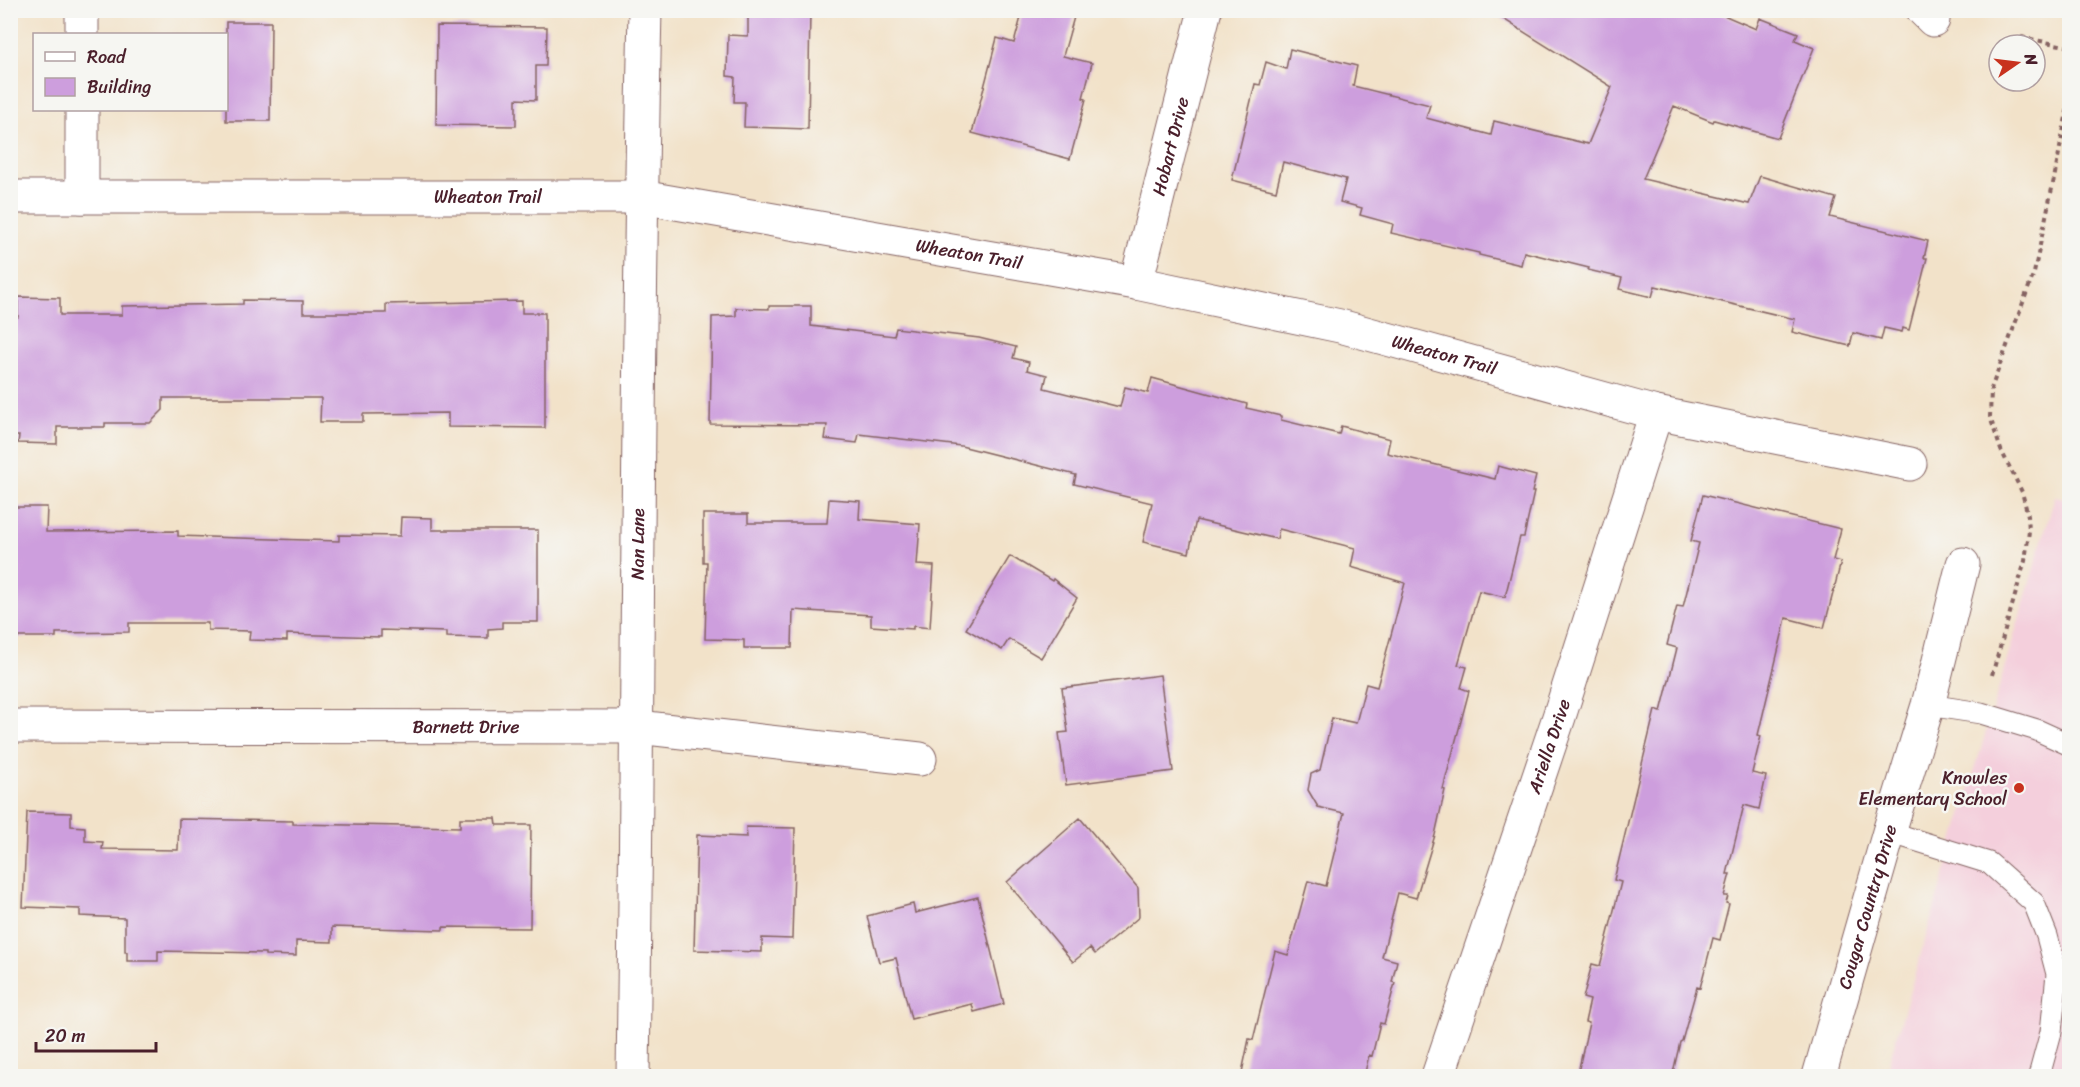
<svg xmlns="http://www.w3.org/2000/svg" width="2080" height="1087" font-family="Sriracha,sans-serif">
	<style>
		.built { fill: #f4cfdc }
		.building { fill: #cd9edd }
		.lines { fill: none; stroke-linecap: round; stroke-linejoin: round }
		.service-casing { stroke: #856362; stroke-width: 23 }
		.minor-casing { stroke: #856362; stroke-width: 35 }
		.path { stroke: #856362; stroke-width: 4; stroke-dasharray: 4.5 4.5; stroke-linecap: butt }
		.service { stroke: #fff; stroke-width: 21 }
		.minor { stroke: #fff; stroke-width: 33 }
		.poi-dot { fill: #c8321e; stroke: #f6f6f2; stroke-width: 2 }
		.labels { text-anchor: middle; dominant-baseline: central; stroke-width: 5; stroke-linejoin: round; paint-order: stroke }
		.street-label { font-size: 18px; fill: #4a1f2b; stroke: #f6f6f2 }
		.poi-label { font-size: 18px; fill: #4a1f2b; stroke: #f6f6f2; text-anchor: end }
	</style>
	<rect width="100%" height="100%" fill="#f6f6f2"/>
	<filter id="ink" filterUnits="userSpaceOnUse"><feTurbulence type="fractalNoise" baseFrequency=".0167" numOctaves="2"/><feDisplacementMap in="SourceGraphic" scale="12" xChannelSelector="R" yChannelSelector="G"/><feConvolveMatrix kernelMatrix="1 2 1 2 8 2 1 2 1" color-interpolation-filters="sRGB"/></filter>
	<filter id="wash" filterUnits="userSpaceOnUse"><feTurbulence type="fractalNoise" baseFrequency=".008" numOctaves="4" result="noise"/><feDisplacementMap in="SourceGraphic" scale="24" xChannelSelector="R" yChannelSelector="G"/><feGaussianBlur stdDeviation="1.35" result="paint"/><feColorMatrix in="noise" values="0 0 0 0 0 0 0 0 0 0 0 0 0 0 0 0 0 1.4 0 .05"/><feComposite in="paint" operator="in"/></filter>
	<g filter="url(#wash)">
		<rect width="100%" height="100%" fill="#f2e2c9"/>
		<path class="built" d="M 2055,496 L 2069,499 L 2069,1076 L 1885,1076 Z"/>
		<g id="blocks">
			<path class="building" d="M 748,10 L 810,10 L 808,129 L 744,127 L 745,102 L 734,102 L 735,77 L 727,76 L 728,35 L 748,36 Z
				M 1023,10 L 1076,10 L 1063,56 L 1092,63 L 1083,98 L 1086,99 L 1070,159 L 972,133 L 997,38 L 1014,43 Z
				M 1489,10 L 1712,10 L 1756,29 L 1760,18 L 1798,33 L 1795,40 L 1814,48 L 1778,138 L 1714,120 L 1713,122 L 1674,106 L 1643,179 L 1749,204 L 1760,176 L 1836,198 L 1830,217 L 1928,241 L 1924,258 L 1927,258 L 1909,330 L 1903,328 L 1902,332 L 1884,328 L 1881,340 L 1853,333 L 1850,346 L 1792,332 L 1795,319 L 1655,286 L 1652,297 L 1619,289 L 1622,278 L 1588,270 L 1589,268 L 1524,252 L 1521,265 L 1479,255 L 1479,253 L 1391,233 L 1393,224 L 1360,215 L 1362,208 L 1340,202 L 1346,179 L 1283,162 L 1276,191 L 1232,180 L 1255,84 L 1260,85 L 1266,62 L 1286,69 L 1290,49 L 1357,66 L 1353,86 L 1430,105 L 1426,118 L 1491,135 L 1494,121 L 1588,144 L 1612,87 Z
				M 226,22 L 271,22 L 270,121 L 226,121 Z
				M 437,26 L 547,27 L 546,66 L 536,66 L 536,100 L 516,99 L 516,126 L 436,125 Z
				M 18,297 L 60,298 L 60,315 L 122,315 L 122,306 L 243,304 L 243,300 L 303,301 L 303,313 L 386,313 L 386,304 L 522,301 L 522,313 L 545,313 L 545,428 L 448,427 L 448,413 L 363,414 L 363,422 L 320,422 L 321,398 L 163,398 L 163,410 L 150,423 L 105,423 L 105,427 L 57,427 L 57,444 L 18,443 L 19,436 L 10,436 L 10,316 L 18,317 Z
				M 769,306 L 811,306 L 811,326 L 894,336 L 896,328 L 979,338 L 1016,347 L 1013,358 L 1029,362 L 1027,370 L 1047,375 L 1044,388 L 1120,407 L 1125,387 L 1148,393 L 1152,378 L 1247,404 L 1246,408 L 1281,416 L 1281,420 L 1339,434 L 1341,426 L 1390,439 L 1387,453 L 1495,479 L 1498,466 L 1536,476 L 1532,492 L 1534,492 L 1524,537 L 1520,537 L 1505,597 L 1479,591 L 1458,665 L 1467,667 L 1461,688 L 1469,691 L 1443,789 L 1445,790 L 1435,835 L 1416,898 L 1398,893 L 1382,957 L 1397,961 L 1392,982 L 1395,983 L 1384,1024 L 1380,1023 L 1372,1056 L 1369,1055 L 1364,1077 L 1241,1077 L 1249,1039 L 1253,1040 L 1275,951 L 1288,955 L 1308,881 L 1326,886 L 1344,813 L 1318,807 L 1308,790 L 1311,774 L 1320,770 L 1332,718 L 1356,723 L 1366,684 L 1377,687 L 1405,583 L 1351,567 L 1355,548 L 1279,529 L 1277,539 L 1196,520 L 1189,553 L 1143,542 L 1152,503 L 1074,484 L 1076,475 L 961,446 L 859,434 L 857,443 L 825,439 L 827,425 L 710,424 L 712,317 L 736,316 L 736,308 L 769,309 Z
				M 1703,495 L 1841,529 L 1833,560 L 1841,562 L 1824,628 L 1786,618 L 1758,735 L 1761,736 L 1752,773 L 1766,776 L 1759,809 L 1744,805 L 1727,874 L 1730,874 L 1724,896 L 1728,896 L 1726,903 L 1729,904 L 1720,940 L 1713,938 L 1700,988 L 1697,987 L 1682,1041 L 1680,1042 L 1672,1077 L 1577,1077 L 1589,1023 L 1585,1022 L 1590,1000 L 1583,998 L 1592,964 L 1600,966 L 1621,882 L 1614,880 L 1655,710 L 1661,712 L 1677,648 L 1667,645 L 1677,606 L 1683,607 L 1699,543 L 1691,541 Z
				M 829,499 L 860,501 L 859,519 L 920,524 L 917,565 L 934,566 L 930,628 L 913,626 L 913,629 L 871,626 L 871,615 L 793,610 L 792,648 L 744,648 L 744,640 L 705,639 L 707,562 L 703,562 L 703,514 L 748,514 L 748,523 L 827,523 Z
				M 10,507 L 47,507 L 46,532 L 178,531 L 178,536 L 339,541 L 339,535 L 400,536 L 401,517 L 432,518 L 432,530 L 538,530 L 538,622 L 502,622 L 502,628 L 488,629 L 488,638 L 446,637 L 446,632 L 381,630 L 381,637 L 287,634 L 287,641 L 249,640 L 250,631 L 208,630 L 208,623 L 129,623 L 129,632 L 56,633 L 56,637 L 10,637 Z
				M 1010,556 L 1052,581 L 1053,579 L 1077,598 L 1041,658 L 1009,639 L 1002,650 L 966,629 Z
				M 1160,675 L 1173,771 L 1066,785 L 1059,733 L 1068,732 L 1062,688 Z
				M 27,812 L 71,813 L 71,826 L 85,827 L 85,841 L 103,842 L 102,849 L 178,850 L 179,819 L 293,821 L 293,824 L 460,827 L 460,818 L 496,818 L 497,825 L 531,825 L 530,928 L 443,927 L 443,930 L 332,927 L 332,942 L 296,941 L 296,956 L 265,955 L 265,953 L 158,951 L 158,961 L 127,961 L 127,952 L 125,952 L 125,918 L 80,916 L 80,909 L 23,907 Z
				M 1080,818 L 1138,888 L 1139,917 L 1095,954 L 1090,948 L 1073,962 L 1007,882 Z
				M 746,827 L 795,828 L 792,939 L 762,938 L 762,952 L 694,950 L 697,835 L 747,837 Z
				M 978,897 L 1004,1004 L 974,1012 L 972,1004 L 911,1019 L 896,958 L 879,962 L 867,916 L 913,904 L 915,913 Z"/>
		</g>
	</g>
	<g filter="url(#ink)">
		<use href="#blocks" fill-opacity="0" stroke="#856362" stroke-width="1.5"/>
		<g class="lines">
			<defs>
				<path id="service" d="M 1928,705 L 1981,713 L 2037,730 L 2070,745
					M 1889,832 L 1989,863 L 2034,903 L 2047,936 L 2057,974 L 2051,1032 L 2039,1076"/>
				<g id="minor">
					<path d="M 1923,10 L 1933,20"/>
					<path d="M 82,34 L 82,10"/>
					<path id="s1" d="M 10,197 L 641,197 L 1136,283 L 1340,326 L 1656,413 L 1910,464"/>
					<path d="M 82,197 L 82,110"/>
					<path id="s2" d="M 1136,283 L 1205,10"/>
					<path id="s3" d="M 10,726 L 638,727 L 920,759"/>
					<path id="s4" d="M 633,1076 C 638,721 637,366 645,10"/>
					<path id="s5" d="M 1438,1076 L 1559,717 L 1656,413"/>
					<path id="s6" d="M 1819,1076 L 1889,832 L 1928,705 L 1963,564"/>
				</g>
			</defs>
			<use href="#service" class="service-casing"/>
			<use href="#minor" class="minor-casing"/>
			<path class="path" d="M 2021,37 L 2070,47
				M 1992,675 L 2025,561 L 2029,531 L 2028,516 L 2022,492 L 2001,450 L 1990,417 L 1991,389 L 2034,273 L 2054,179 L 2070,96"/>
			<use href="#service" class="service"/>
			<use href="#minor" class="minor"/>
		</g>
	</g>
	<circle class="poi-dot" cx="2019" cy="788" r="6"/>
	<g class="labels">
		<g class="street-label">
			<text stroke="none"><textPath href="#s2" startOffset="141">Hobart Drive</textPath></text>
			<text stroke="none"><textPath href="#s1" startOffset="478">Wheaton Trail</textPath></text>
			<text stroke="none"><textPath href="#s1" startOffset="964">Wheaton Trail</textPath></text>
			<text stroke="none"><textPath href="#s1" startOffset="1450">Wheaton Trail</textPath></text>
			<text stroke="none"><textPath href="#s4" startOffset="532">Nan Lane</textPath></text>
			<text stroke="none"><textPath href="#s3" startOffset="456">Barnett Drive</textPath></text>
			<text stroke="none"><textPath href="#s5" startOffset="348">Ariella Drive</textPath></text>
			<text stroke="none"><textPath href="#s6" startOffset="176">Cougar Country Drive</textPath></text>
		</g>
		<g class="poi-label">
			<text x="2007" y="778">Knowles<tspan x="2007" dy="21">Elementary School</tspan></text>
		</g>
	</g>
	<rect width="2080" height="1087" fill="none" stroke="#f6f6f2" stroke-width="36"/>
	<rect x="33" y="33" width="195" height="78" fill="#f6f6f2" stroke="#b1a0a2" stroke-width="1.5"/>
	<rect x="45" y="52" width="30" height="9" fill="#ffffff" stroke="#b1a0a2" stroke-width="1.5"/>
	<text x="87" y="63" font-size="18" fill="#4a1f2b">Road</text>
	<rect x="45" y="78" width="30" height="18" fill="#cd9edd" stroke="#b1a0a2" stroke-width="1.5"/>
	<text x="87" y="93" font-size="18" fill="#4a1f2b">Building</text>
	<g transform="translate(2017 63) rotate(76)"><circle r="28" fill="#f6f6f2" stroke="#b1a0a2" stroke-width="1.5"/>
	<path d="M0-4.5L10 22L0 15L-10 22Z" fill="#c8321e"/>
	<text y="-9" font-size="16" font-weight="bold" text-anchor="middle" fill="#4a1f2b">N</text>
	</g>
	<path d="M36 1042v9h120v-9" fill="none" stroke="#4a1f2b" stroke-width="3"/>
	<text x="45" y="1042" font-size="18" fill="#4a1f2b" stroke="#f6f6f2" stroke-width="4.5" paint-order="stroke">20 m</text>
</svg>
